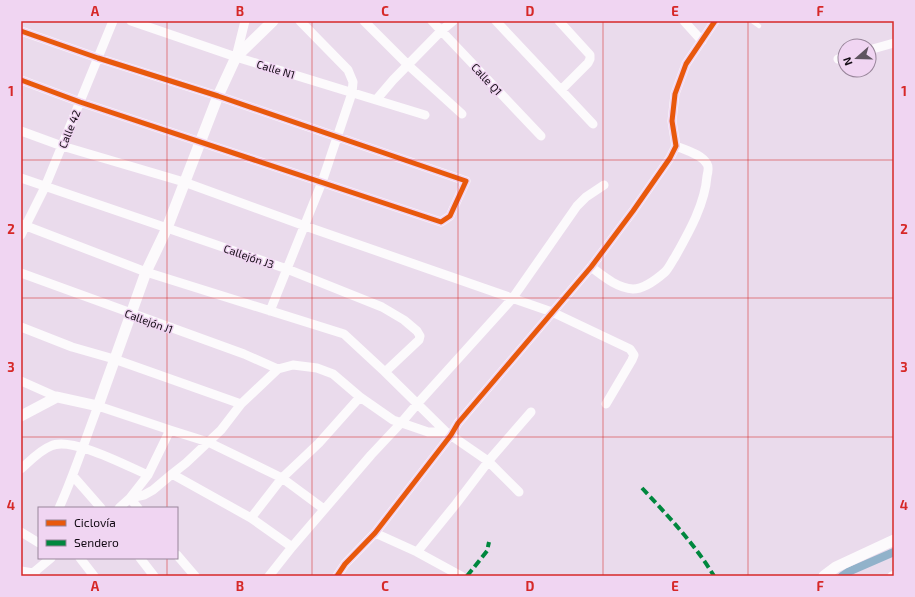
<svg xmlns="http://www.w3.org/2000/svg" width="915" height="597" font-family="'Exo 2',sans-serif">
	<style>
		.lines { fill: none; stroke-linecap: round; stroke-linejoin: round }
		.canal { stroke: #91b2ca; stroke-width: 8 }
		.service { stroke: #fcfafc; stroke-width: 4.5 }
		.minor { stroke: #fcfafc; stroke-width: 9 }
		.tertiary { stroke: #fcfafc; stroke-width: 11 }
		.quiet { stroke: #00873e; stroke-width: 4; stroke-dasharray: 8 4; stroke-linecap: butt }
		.cycleway-casing { stroke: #f0d5f2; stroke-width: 8 }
		.cycleway { stroke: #e8590c; stroke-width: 5 }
		.grid { fill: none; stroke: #d62828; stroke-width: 1; stroke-opacity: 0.55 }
		.labels { text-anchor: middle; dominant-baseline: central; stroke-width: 3; stroke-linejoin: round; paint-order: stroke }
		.street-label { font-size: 11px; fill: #140c15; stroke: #f0d5f2 }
		.neatline { fill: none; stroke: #d62828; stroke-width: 1.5 }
		.grid-label { font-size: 13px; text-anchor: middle; font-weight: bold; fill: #d62828 }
	</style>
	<rect width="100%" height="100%" fill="#eadbec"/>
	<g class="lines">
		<path class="canal" d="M 842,576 L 848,572 L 894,552"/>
		<path class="service" d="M 752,21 L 759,26"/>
		<path class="minor" d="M 131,21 L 236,57 L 376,100 L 393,80 L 441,31 L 453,21
			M 364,21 L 408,65 L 462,114
			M 432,21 L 541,136
			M 496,21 L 593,124
			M 559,21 L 590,55 L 590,59 L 588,63 L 561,90
			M 684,21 L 702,41
			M 21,31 L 98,58 L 218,96 L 466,181 L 450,216 L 441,222 L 80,102 L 21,80
			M 869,50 L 894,43
			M 236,57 L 245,21
			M 838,59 L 845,57
			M 376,100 L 425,115
			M 21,131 L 62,146 L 184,182 L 305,226 L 552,312 L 630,349 L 634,355 L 632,360 L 606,404
			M 21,178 L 287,269 L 382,307 L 404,320 L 417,331 L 420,336 L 419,340 L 385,372
			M 21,224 L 146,272 L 344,334 L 385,372 L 446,432 L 488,461 L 519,492
			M 21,235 L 45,187 L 113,21
			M 591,267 C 603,276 617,288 633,289 C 644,289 657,279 665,272 C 669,268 672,261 675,257 C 689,232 705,204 707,176 C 708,172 709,167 707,164 C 702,154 685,150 676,146
			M 21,273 L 244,354 L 278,369
			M 270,311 L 322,182 L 352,93 L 353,82 L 348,70 L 300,21
			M 21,327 L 72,347 L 114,359 L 241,404
			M 21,381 L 57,397
			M 170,430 L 208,442 L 282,478 L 324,509
			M 21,469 C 30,461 40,450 51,446 C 71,436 127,466 148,475
			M 172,474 L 186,463 L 221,430 L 241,404 L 278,369 L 293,365 L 317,368 L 333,374 L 360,397 L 393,420 L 428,432 L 446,432
			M 73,476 L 101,508
			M 59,508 C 74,475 85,440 98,406 L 170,430 L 148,475 L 130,498 L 138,508
			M 119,508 L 130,498 L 144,495 L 153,490 L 172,474 L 251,518 L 292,547
			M 251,518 L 282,478 L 319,443 L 360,397
			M 21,532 L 39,543
			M 375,533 L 417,552 L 461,576
			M 417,552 L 456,504 L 491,458 L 531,412
			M 177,555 L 195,576
			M 80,558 L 94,576
			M 140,558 L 154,576
			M 21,571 L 33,573
			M 36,576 L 33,573 L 51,558
			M 269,576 L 292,547 L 371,455 L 401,423 L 418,403 L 512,299 L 577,206 L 586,197 L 604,185
			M 337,576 L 345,564 L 375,533 L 451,435 L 458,423 L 591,267 L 633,211 L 670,158 L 676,146 L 672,121 L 675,94 L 686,64 L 715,21
			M 892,576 L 894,575"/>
		<path class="tertiary" d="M 21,416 L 57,397 L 98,406 L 146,272 L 167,228 L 218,96 L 236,57 L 273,21
			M 824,576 L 836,567 L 894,540"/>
		<path class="quiet" d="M 642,488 C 668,516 694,543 714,576
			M 467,576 L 487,551 L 489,542"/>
		<defs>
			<path id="cycleway" d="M 21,31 L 98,58 L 218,96 L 466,181 L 450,216 L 441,222 L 80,102 L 21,80
				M 337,576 L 345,564 L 375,533 L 451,435 L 458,423 L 591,267 L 633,211 L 670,158 L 676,146 L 672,121 L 675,94 L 686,64 L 715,21"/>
		</defs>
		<use href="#cycleway" class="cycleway-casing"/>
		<use href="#cycleway" class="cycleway"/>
	</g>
	<path class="grid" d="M 167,21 L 167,508M 312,21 L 312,576M 458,21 L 458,576M 603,21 L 603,576M 748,21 L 748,576M 21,160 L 894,160M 21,298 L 894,298M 21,437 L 894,437M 167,558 L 167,576"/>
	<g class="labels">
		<g class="street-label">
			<text transform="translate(276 69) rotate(17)">Calle N1</text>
			<text transform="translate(487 79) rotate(47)">Calle Q1</text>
			<text transform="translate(69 129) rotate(-68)">Calle 42</text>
			<text transform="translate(249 256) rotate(19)">Callejón J3</text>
			<text transform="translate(149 321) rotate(20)">Callejón J1</text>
		</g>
	</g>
	<rect width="915" height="597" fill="none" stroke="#f0d5f2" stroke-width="44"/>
	<rect x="38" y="507" width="140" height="52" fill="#f0d5f2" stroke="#98859a"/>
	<rect x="46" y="520" width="20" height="6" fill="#e8590c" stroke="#98859a"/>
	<text x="74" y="527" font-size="12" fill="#140c15">Ciclovía</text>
	<rect x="46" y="540" width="20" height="6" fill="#00873e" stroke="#98859a"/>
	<text x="74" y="547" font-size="12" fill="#140c15">Sendero</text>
	<g transform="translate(857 58) rotate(250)"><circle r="19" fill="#f0d5f2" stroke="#98859a"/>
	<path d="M0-3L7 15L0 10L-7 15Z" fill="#5f5460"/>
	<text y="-6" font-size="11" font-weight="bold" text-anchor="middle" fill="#140c15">N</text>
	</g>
	<rect x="22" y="22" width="871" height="553" class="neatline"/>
	<g class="grid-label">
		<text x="95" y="16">A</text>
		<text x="240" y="16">B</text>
		<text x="385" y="16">C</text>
		<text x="530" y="16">D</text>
		<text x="675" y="16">E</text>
		<text x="820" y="16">F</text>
		<text x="11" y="96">1</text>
		<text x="904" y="96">1</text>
		<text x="11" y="234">2</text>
		<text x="904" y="234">2</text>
		<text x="11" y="372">3</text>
		<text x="904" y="372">3</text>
		<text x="11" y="510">4</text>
		<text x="904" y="510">4</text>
		<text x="95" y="591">A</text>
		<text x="240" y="591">B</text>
		<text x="385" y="591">C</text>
		<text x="530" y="591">D</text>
		<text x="675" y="591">E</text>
		<text x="820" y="591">F</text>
	</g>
</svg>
